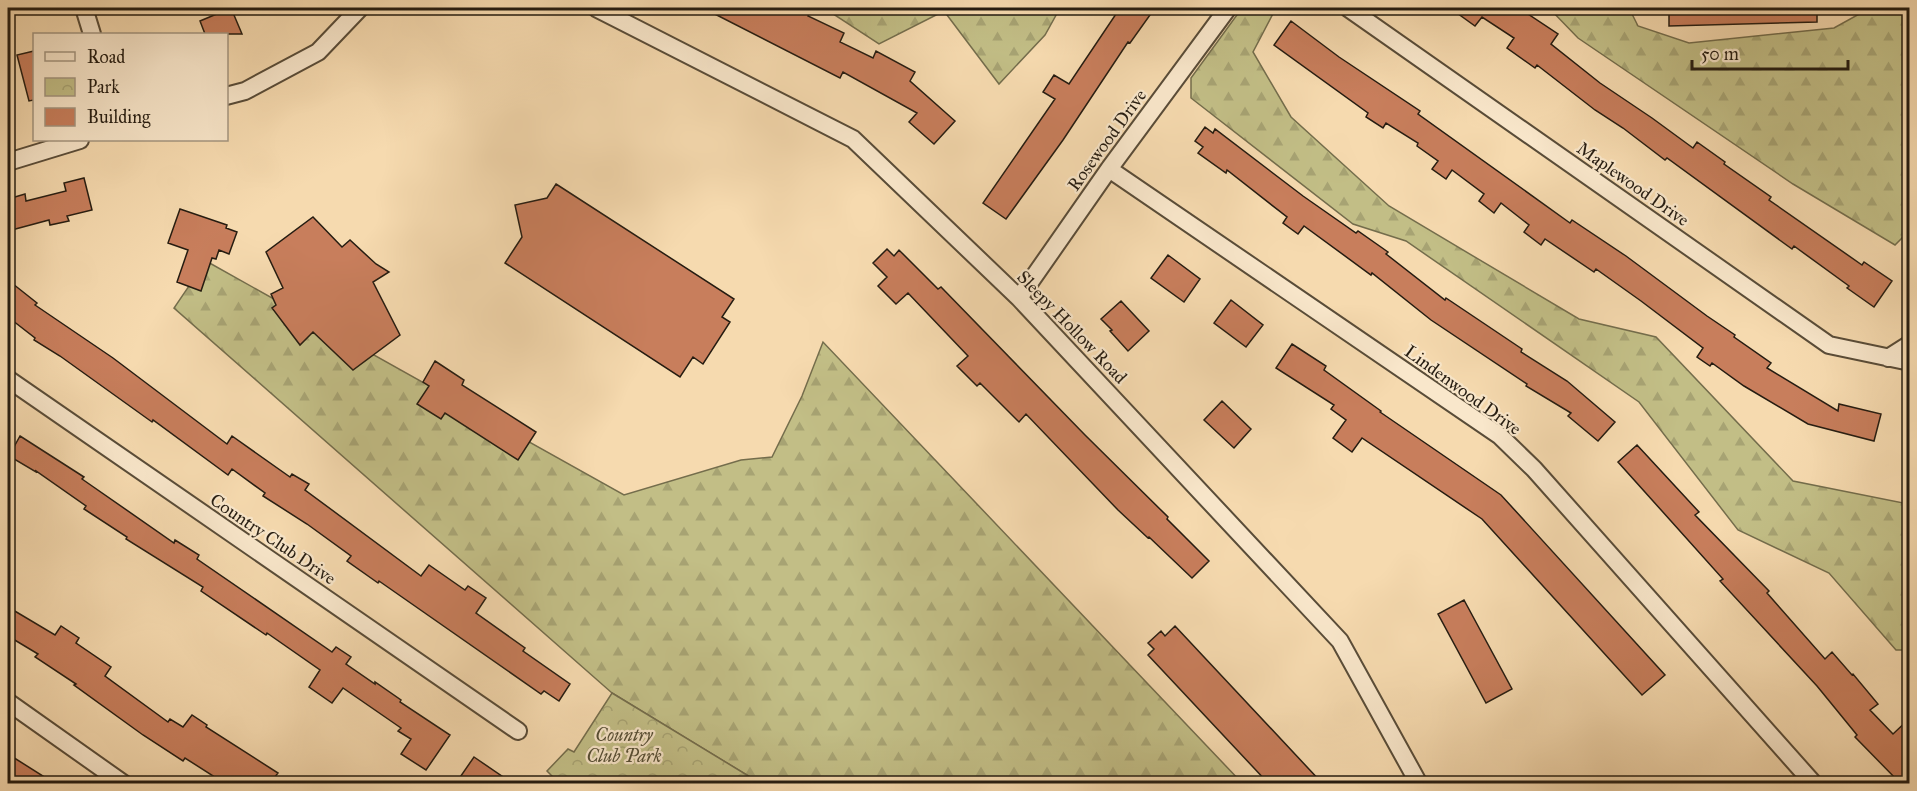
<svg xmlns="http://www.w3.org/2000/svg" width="1917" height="791" font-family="'IM FELL Great Primer',serif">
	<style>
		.forest { fill: url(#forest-firs); stroke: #746d4c; stroke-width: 1.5 }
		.park { fill: url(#park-crowns); stroke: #746d4c; stroke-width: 1.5 }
		.building { fill: #c87e5c; stroke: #251c11; stroke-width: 1.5 }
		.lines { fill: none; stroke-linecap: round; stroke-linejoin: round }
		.street-casing { stroke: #594c38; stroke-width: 20 }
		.street { stroke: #f9e7cb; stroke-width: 16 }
		.labels { text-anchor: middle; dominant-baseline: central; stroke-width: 4.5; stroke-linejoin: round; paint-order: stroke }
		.street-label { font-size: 18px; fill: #251c11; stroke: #f9e7cb }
		.park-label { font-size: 18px; font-style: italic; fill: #544d34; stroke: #f9e7cb }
	</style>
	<defs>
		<pattern id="forest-firs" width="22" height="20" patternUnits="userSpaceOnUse" patternTransform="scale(1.5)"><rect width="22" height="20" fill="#c2be86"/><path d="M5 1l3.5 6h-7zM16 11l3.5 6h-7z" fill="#a7a373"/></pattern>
		<pattern id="park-crowns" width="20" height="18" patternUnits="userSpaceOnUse" patternTransform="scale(1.5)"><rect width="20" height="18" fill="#c2be86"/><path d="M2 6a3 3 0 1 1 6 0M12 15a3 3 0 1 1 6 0" fill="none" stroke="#a7a373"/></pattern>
	</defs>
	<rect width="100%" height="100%" fill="#f6daaf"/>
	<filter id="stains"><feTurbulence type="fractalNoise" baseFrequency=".00333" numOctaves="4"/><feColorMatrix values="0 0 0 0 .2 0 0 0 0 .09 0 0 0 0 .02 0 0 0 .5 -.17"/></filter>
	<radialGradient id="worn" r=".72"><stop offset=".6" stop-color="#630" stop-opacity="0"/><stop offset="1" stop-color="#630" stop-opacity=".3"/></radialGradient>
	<path class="forest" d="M 824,8 L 1060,8 L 1045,35 L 999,84 L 944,11 L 879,44 Z
		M 1242,8 L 1276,8 L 1253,52 L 1291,117 L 1389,206 L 1579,319 L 1656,337 L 1793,481 L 1908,504 L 1909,503 L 1909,650 L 1896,650 L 1829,573 L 1738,530 L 1639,402 L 1406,241 L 1353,224 L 1191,98 L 1191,78 Z
		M 1549,8 L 1629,8 L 1638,26 L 1689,43 L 1834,28 L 1870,8 L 1909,8 L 1909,231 L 1895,245 L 1793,184 L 1578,38 Z
		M 206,261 L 624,495 L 741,460 L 772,457 L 802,396 L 823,342 L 1242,783 L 760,783 L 612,693 L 174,308 Z"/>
	<path class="park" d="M 612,693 L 760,783 L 554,783 L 556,780 L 547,771 L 568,749 L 574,752 Z"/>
	<path class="building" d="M 231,8 L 242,34 L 205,34 L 200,21 Z
		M 703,8 L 813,8 L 808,16 L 844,33 L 840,42 L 873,58 L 876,51 L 915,72 L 910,81 L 955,121 L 934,144 L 909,122 L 917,113 L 843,72 L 840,78 Z
		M 1120,8 L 1155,8 L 1130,43 L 1128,42 L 1063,140 L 1006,219 L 983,203 L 1055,99 L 1043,92 L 1054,75 L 1069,84 Z
		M 1450,8 L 1519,8 L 1558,34 L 1551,44 L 1600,83 L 1652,118 L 1693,148 L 1697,142 L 1725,162 L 1724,164 L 1771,197 L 1769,200 L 1862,265 L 1864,262 L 1892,281 L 1874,307 L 1847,288 L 1849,286 L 1794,246 L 1792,249 L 1667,158 L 1665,160 L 1623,128 L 1595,110 L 1537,65 L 1535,68 L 1507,48 L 1514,38 L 1482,17 L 1475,26 Z
		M 1669,8 L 1817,8 L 1817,22 L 1669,26 Z
		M 1291,21 L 1339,57 L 1420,111 L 1418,114 L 1570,223 L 1572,220 L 1626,256 L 1707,316 L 1735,335 L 1734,337 L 1771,363 L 1767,368 L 1838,411 L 1839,404 L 1881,414 L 1874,441 L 1808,424 L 1744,386 L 1712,363 L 1710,366 L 1697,357 L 1703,348 L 1641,301 L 1596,269 L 1594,272 L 1545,239 L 1541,245 L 1524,232 L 1529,225 L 1501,203 L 1494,213 L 1479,201 L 1484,194 L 1452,170 L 1446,179 L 1432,169 L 1438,161 L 1417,146 L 1418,143 L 1386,123 L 1383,128 L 1366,117 L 1368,113 L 1274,45 Z
		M 34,51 L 34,100 L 29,101 L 17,55 Z
		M 1205,127 L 1213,133 L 1215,129 L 1303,196 L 1356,233 L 1358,231 L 1388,252 L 1386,254 L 1445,300 L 1446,298 L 1522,349 L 1521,352 L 1567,381 L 1615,422 L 1598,441 L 1568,416 L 1571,413 L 1526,386 L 1527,384 L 1431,320 L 1372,273 L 1371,275 L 1304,226 L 1298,234 L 1283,223 L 1287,217 L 1227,170 L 1226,173 L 1198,153 L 1203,147 L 1195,141 Z
		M 84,178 L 92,210 L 67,216 L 69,221 L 50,225 L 49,220 L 8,231 L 8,199 L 25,194 L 26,201 L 66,191 L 64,183 Z
		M 556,184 L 734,299 L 722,317 L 730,322 L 703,364 L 693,357 L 680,377 L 505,263 L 522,237 L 515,205 L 547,198 Z
		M 180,209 L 227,225 L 226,228 L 237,232 L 229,254 L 219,250 L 216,259 L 212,258 L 201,291 L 177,282 L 188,250 L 168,243 Z
		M 313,217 L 342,247 L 350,240 L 376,264 L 389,272 L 373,282 L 400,335 L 353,370 L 313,332 L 300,345 L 272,308 L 276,305 L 271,294 L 283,288 L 266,252 Z
		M 887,249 L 894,256 L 899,250 L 938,289 L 941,287 L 1085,435 L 1168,517 L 1167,519 L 1209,561 L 1192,578 L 1149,537 L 1148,538 L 1118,510 L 1026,414 L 1019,422 L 980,383 L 977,386 L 957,366 L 968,356 L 908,293 L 896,304 L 878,286 L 887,277 L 873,263 Z
		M 1168,255 L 1200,279 L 1184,302 L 1151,278 Z
		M 8,280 L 37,303 L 35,305 L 113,358 L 227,444 L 232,436 L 290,477 L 292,474 L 309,484 L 305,490 L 421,576 L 429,565 L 465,590 L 468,586 L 486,598 L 476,613 L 525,648 L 523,651 L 570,684 L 559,701 L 544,691 L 541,694 L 379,581 L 378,583 L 347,561 L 351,556 L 307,524 L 263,496 L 265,493 L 232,469 L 228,475 L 153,420 L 152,422 L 60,356 L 34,340 L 35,338 L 8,317 Z
		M 1231,300 L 1263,325 L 1246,347 L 1214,323 Z
		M 1121,301 L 1149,331 L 1128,351 L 1110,331 L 1112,330 L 1101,319 Z
		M 1292,344 L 1326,366 L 1324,370 L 1381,411 L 1380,412 L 1501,495 L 1665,675 L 1642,695 L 1482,519 L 1362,438 L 1352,452 L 1333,438 L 1346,420 L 1331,409 L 1334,405 L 1276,368 Z
		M 435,361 L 464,380 L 462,385 L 536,432 L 518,460 L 445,413 L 441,419 L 417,404 L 429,386 L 423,382 Z
		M 1222,401 L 1251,429 L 1234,448 L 1204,420 Z
		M 20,436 L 84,477 L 82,479 L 174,543 L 175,540 L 199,555 L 197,559 L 332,652 L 336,647 L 351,657 L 346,664 L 375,684 L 375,682 L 401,700 L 400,702 L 450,735 L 426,770 L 401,754 L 411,739 L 398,731 L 401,728 L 343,688 L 332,703 L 309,687 L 320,670 L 267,633 L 266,635 L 201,591 L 203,587 L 126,539 L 127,537 L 84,509 L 86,506 L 36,471 L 36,472 L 9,456 Z
		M 1637,445 L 1699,512 L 1695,515 L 1769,591 L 1767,593 L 1825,659 L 1832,652 L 1852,675 L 1853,674 L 1878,704 L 1870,710 L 1893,734 L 1910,718 L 1910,783 L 1900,783 L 1855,737 L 1857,735 L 1817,686 L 1720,581 L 1723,579 L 1618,462 Z
		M 1464,600 L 1512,689 L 1486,703 L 1438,614 Z
		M 8,607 L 55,635 L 61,626 L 79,638 L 76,643 L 111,667 L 105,676 L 168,722 L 170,719 L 183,727 L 192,715 L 207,725 L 206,727 L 278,773 L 270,783 L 224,783 L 185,758 L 183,761 L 143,735 L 74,685 L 76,684 L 35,657 L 38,654 L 8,636 Z
		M 1175,626 L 1322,783 L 1268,783 L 1148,655 L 1154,649 L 1148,643 L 1161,631 L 1165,636 Z
		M 8,754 L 54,783 L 8,783 Z
		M 474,757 L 512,783 L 456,783 Z"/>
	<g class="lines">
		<defs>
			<path id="street" d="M 84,8 L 92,34
				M 596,8 L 853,139 L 1019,298 L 1340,641 L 1419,784
				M 1348,8 L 1829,345 L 1910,362
				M 226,96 L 245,91 L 318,52 L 360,8
				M 8,162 L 80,140
				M 1109,169 L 1500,436 L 1534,469 L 1814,784
				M 1019,298 L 1109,169 L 1228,8
				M 1888,358 L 1910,344
				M 8,379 L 518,731
				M 8,702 L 124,784"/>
		</defs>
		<use href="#street" class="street-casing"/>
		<use href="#street" class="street"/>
	</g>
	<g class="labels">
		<g class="street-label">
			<text transform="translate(1107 140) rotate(-54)">Rosewood Drive</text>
			<text transform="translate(1633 184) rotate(35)">Maplewood Drive</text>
			<text transform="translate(1072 327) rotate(46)">Sleepy Hollow Road</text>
			<text transform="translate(1463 390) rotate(36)">Lindenwood Drive</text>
			<text transform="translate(273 539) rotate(34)">Country Club Drive</text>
		</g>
		<g class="park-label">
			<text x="624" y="735">Country<tspan x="624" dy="21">Club Park</tspan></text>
		</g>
	</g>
	<rect width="1917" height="791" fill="none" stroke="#f6daaf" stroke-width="30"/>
	<rect x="9" y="9" width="1899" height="773" fill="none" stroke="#251c11" stroke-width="3"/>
	<rect x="15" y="15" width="1887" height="761" fill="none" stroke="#251c11" stroke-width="1.5"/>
	<rect x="33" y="33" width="195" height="108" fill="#f9e7cb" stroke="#a49681" stroke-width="1.5"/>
	<rect x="45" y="52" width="30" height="9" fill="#f9e7cb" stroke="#a49681" stroke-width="1.5"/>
	<text x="87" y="63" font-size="18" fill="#251c11">Road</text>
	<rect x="45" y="78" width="30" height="18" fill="url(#park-crowns)" stroke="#a49681" stroke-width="1.5"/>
	<text x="87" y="93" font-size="18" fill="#251c11">Park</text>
	<rect x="45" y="108" width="30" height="18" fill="#c87e5c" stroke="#a49681" stroke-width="1.5"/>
	<text x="87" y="123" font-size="18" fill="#251c11">Building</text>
	<path d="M1692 60v9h156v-9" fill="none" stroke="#251c11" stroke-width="3"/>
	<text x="1701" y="60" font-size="18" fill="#251c11" stroke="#f9e7cb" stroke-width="4.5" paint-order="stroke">50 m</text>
	<rect width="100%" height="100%" filter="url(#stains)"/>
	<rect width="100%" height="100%" fill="url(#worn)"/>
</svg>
